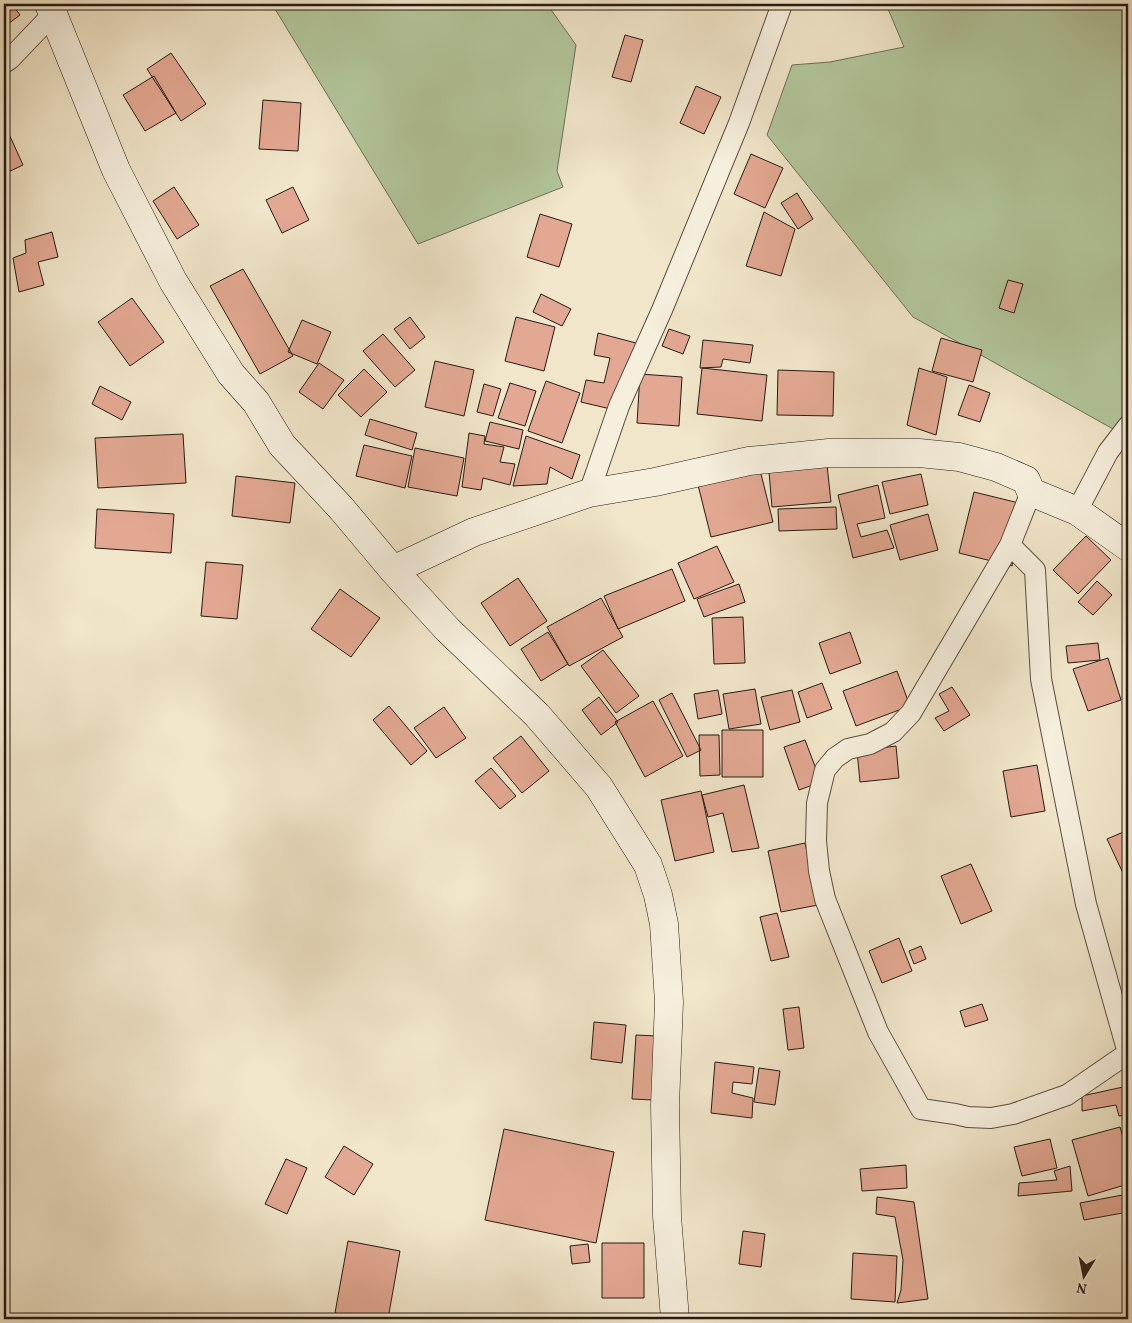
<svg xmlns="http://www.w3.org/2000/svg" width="1132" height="1323" font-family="Vollkorn,serif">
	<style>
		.green { fill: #b3c69c; stroke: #6d7058 }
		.building { fill: #e3a893; stroke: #271a13 }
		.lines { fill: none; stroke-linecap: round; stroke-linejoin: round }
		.street-casing { stroke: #5a4d41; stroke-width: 22 }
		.secondary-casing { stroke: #271a13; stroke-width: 29 }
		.street { stroke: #f6efdd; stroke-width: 20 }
		.secondary { stroke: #f6efdd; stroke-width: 28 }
	</style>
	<rect width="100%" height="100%" fill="#f1e6ca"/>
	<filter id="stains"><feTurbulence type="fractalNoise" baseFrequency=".004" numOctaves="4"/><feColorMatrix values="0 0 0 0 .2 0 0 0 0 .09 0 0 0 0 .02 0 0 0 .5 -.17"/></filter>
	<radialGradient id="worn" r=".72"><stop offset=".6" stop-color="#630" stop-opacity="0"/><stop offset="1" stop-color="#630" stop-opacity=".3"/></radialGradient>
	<path class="green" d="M 272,4 L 547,4 L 576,45 L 557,171 L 563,187 L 418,244 Z
		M 886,4 L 1128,4 L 1128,430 L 1122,434 L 913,317 L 767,135 L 792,65 L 830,62 L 904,47 Z"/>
	<path class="building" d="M 4,4 L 12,4 L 20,15 L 4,27 Z
		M 625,35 L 643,40 L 631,82 L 612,77 Z
		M 171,53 L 206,104 L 181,121 L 147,69 Z
		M 154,76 L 176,113 L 145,131 L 123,95 Z
		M 696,86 L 721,97 L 704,134 L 680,123 Z
		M 263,100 L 301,103 L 298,151 L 259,149 Z
		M 4,123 L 23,165 L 4,174 Z
		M 751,154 L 783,168 L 765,208 L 734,194 Z
		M 174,187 L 199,225 L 177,239 L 153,201 Z
		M 293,187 L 309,220 L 282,233 L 266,200 Z
		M 797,193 L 813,219 L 798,229 L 781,203 Z
		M 764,212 L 795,229 L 781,276 L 746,266 Z
		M 540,214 L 572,224 L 559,267 L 527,257 Z
		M 52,232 L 58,257 L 38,262 L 44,285 L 19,292 L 13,258 L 26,253 L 25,240 Z
		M 243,269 L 293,356 L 260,374 L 210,286 Z
		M 1008,280 L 1023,284 L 1014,313 L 999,308 Z
		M 541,294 L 571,309 L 562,326 L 533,312 Z
		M 132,298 L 164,342 L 130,366 L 98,322 Z
		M 410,317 L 425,337 L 410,349 L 394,329 Z
		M 516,317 L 555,327 L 544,371 L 505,361 Z
		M 302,320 L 331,332 L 317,364 L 288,352 Z
		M 669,329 L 690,336 L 683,354 L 662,346 Z
		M 598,333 L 636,343 L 619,411 L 581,402 L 586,380 L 604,383 L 610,358 L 594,355 Z
		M 383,334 L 415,370 L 395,387 L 363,351 Z
		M 941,338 L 982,350 L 973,382 L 932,371 Z
		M 703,340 L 753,345 L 750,363 L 723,359 L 721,367 L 700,368 Z
		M 435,361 L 474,370 L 464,416 L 425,407 Z
		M 319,363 L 344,380 L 323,409 L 299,392 Z
		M 702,368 L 767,375 L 762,421 L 697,414 Z
		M 919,368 L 947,377 L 936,435 L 907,425 Z
		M 364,369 L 387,392 L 361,417 L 338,395 Z
		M 778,370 L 834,372 L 833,416 L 777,415 Z
		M 640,374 L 682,377 L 679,426 L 637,423 Z
		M 546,381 L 580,393 L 562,443 L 528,431 Z
		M 510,383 L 536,391 L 525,426 L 498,418 Z
		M 484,384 L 501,389 L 493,416 L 477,412 Z
		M 969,385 L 990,393 L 980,422 L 958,415 Z
		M 100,386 L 131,402 L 122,420 L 92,404 Z
		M 370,419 L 417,433 L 412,450 L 365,435 Z
		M 490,422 L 523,430 L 519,449 L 485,441 Z
		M 469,433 L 485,436 L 484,444 L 504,447 L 500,462 L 515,464 L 510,485 L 483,478 L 481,490 L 462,487 Z
		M 183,434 L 186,483 L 98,488 L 95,438 Z
		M 526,436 L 580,455 L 572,479 L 550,467 L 547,484 L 513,486 Z
		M 364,445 L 412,456 L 405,488 L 356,476 Z
		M 415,448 L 464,458 L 457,496 L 408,487 Z
		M 827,465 L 831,502 L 772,507 L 769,472 Z
		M 759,466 L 773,522 L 711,537 L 697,481 Z
		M 921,474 L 928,505 L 890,514 L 882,482 Z
		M 236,476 L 295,483 L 290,523 L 232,516 Z
		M 878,485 L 885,518 L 857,524 L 861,537 L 887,530 L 894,548 L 853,558 L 838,495 Z
		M 974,492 L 1027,505 L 1012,566 L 959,553 Z
		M 836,507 L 837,529 L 779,531 L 778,509 Z
		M 97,509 L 174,514 L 171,553 L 95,548 Z
		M 928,514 L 938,550 L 900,560 L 890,525 Z
		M 1086,536 L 1111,560 L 1078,594 L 1053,570 Z
		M 717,546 L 734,582 L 694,599 L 678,563 Z
		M 206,562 L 243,565 L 237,619 L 201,616 Z
		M 672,569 L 685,601 L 618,629 L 604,596 Z
		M 518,578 L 547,621 L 510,646 L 481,603 Z
		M 1097,581 L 1112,595 L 1093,615 L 1078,602 Z
		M 739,584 L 745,602 L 704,617 L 697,599 Z
		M 340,589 L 380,618 L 351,657 L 311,629 Z
		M 601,598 L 623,637 L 569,666 L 547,627 Z
		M 743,617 L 745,663 L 714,664 L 712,618 Z
		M 548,632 L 568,664 L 541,681 L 521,649 Z
		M 850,632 L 861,663 L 830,674 L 819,643 Z
		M 1098,643 L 1100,660 L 1068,663 L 1066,646 Z
		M 603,650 L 639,696 L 616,713 L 581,666 Z
		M 1108,658 L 1121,700 L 1088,711 L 1073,669 Z
		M 897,671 L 910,706 L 856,726 L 843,691 Z
		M 822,683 L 832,709 L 807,718 L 798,692 Z
		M 952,687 L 970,715 L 944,731 L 935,718 L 949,711 L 939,694 Z
		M 755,689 L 761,724 L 729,729 L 723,694 Z
		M 718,690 L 722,714 L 698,719 L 694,694 Z
		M 792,690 L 800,722 L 770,730 L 761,697 Z
		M 672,693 L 701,750 L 687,757 L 659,700 Z
		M 599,697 L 618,722 L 601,735 L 582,710 Z
		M 653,701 L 683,756 L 645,777 L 615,722 Z
		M 389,706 L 427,751 L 411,765 L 373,720 Z
		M 444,707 L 466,738 L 436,758 L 414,728 Z
		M 722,730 L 763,730 L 763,777 L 722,777 Z
		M 699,735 L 719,735 L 720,775 L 700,776 Z
		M 521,736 L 549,771 L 522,793 L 493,758 Z
		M 805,740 L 821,782 L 799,790 L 784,747 Z
		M 896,746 L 899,778 L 860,782 L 857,751 Z
		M 1037,765 L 1045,811 L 1011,817 L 1003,771 Z
		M 491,768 L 516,796 L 500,809 L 475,781 Z
		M 744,785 L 759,848 L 732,852 L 723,813 L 708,817 L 702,795 Z
		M 701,791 L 714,852 L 675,861 L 661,800 Z
		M 1128,830 L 1128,884 L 1107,839 Z
		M 805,843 L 818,905 L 781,912 L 768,851 Z
		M 971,864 L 992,911 L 961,924 L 941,876 Z
		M 777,913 L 789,957 L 771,961 L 760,917 Z
		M 899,938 L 912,971 L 882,983 L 869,951 Z
		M 921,946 L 926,959 L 914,964 L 909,951 Z
		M 982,1004 L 988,1020 L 965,1027 L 960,1011 Z
		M 799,1007 L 804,1048 L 788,1050 L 783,1009 Z
		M 594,1022 L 626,1025 L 622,1063 L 591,1059 Z
		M 636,1035 L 656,1036 L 653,1100 L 632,1099 Z
		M 715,1062 L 754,1067 L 752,1084 L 733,1082 L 732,1093 L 753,1098 L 752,1118 L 711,1113 Z
		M 759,1068 L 780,1071 L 775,1105 L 754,1102 Z
		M 1123,1087 L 1128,1100 L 1128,1115 L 1119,1116 L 1116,1105 L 1082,1111 L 1082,1096 Z
		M 1120,1127 L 1128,1155 L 1128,1184 L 1088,1196 L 1072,1140 Z
		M 504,1129 L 614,1152 L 596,1243 L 485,1220 Z
		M 1050,1139 L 1057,1168 L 1022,1176 L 1014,1147 Z
		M 344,1146 L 373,1164 L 354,1195 L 325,1177 Z
		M 286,1159 L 307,1168 L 287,1214 L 265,1204 Z
		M 906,1165 L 907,1188 L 862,1191 L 860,1169 Z
		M 1070,1166 L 1072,1191 L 1018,1196 L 1019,1183 L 1057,1180 L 1054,1171 Z
		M 1128,1194 L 1128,1212 L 1084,1220 L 1080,1203 Z
		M 877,1197 L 914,1202 L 928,1299 L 897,1303 L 901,1290 L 903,1260 L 895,1217 L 876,1214 Z
		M 743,1231 L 765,1234 L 761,1267 L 739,1264 Z
		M 348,1241 L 400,1251 L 388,1319 L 373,1319 L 335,1313 Z
		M 602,1243 L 644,1243 L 644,1298 L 602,1298 Z
		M 588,1244 L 590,1262 L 572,1264 L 570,1246 Z
		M 853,1253 L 897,1256 L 895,1302 L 851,1299 Z
		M 643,1317 L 643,1319 L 616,1319 Z"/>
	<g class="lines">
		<defs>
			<path id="street" d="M 4,63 L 10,59 L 52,15
				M 1031,492 L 1010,545 L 1035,570 L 1041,679 L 1086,904 L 1128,1053
				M 589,493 L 619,406 L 662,310 L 739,123 L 782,4
				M 1077,511 L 1108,452 L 1128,426
				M 1010,545 L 911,713 L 893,732 L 870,744 L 848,749 L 835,758 L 825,770 L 817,803 L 816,841 L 819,871 L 825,899 L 878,1032 L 921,1109 L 955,1114 L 968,1117 L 991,1118 L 1013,1114 L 1067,1095 L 1128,1053"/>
			<path id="secondary" d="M 49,4 L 116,170 L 173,281 L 231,374 L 256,402 L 282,445 L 341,508 L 393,570 L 448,630 L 537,715 L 599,787 L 648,865 L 658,895 L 664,924 L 669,1002 L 665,1105 L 667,1216 L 675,1319
				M 393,570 L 474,532 L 589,493 L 655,482 L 749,461 L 829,453 L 919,453 L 959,457 L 996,467 L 1026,480 L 1031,492 L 1077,511 L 1128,547"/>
		</defs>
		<use href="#street" class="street-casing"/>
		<use href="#secondary" class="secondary-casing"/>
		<use href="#street" class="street"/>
		<use href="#secondary" class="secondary"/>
	</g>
	<rect width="1132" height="1323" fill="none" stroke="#f1e6ca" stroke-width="20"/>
	<rect x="5" y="5" width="1122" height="1313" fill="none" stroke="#271a13" stroke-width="2.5"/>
	<rect x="10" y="10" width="1112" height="1303" fill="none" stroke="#271a13"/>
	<g transform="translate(1084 1276) rotate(190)" stroke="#f6efdd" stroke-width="4" paint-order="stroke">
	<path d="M0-4L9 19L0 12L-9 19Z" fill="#271a13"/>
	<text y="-8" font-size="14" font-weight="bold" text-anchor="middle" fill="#271a13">N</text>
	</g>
	<rect width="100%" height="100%" filter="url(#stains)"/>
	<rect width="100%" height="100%" fill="url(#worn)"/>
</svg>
